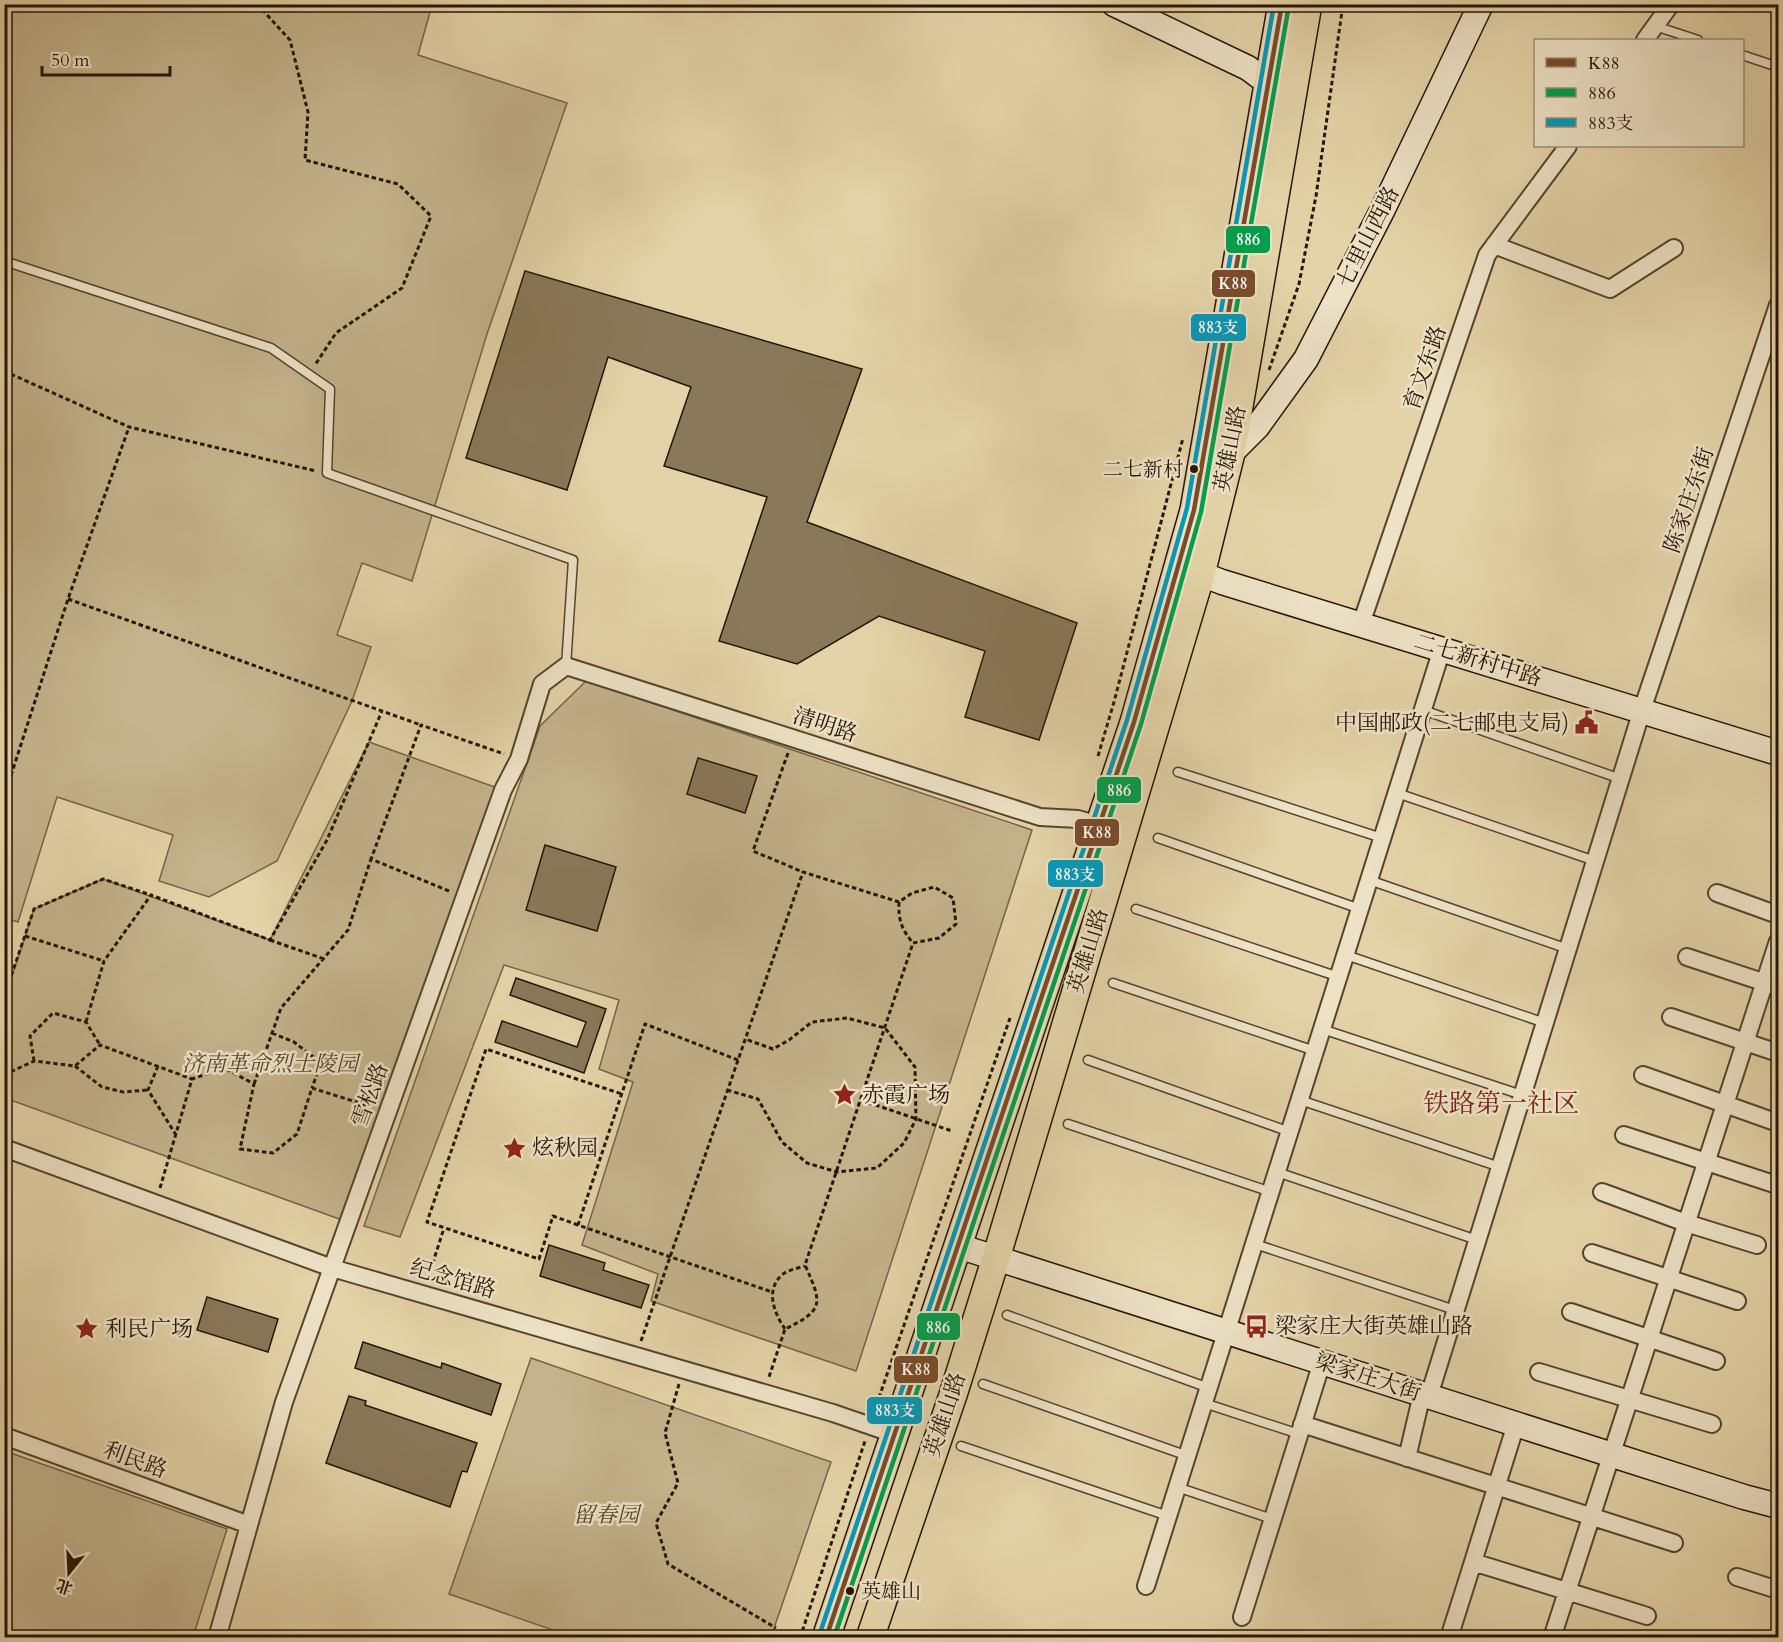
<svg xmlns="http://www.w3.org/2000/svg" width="1783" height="1642" font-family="Cardo,'Noto Serif SC',serif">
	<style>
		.green { fill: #c4b38c; stroke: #766448; stroke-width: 1.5 }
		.building { fill: #897859; stroke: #271504; stroke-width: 1.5 }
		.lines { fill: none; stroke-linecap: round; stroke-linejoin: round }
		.lane-casing { stroke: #56442d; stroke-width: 11 }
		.street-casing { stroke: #56442d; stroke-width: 20 }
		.secondary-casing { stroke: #271504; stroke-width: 27 }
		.primary-casing { stroke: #271504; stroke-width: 30 }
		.path { stroke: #271504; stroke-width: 3; stroke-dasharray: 4.5 3; stroke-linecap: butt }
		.lane { stroke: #ede2c6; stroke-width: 8 }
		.street { stroke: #ede2c6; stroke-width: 16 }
		.secondary { stroke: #ede2c6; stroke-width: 24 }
		.primary { stroke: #e4d3a8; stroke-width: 27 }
		.bus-1-casing { stroke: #ede2c6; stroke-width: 9 }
		.bus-2-casing { stroke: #ede2c6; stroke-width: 9 }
		.bus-3-casing { stroke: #ede2c6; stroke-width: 9 }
		.bus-1 { stroke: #7a4b2a; stroke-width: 4.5 }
		.bus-2 { stroke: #029f4d; stroke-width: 4.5 }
		.bus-3 { stroke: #049aba; stroke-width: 4.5 }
		.bus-dot { fill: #271504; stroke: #ede2c6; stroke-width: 2 }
		.labels { text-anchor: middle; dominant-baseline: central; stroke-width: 5; stroke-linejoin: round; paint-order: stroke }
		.bus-label { font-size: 20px; fill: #271504; stroke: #ede2c6; text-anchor: end }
		.street-label { font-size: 22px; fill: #271504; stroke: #ede2c6 }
		.poi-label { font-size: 22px; fill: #271504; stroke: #ede2c6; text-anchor: start }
		.park-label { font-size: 22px; font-style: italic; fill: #56442d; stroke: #ede2c6 }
		.quarter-label { font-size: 26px; fill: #7a1f14; stroke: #ede2c6 }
		.line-badge { stroke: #ede2c6; stroke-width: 2 }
		.badge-label { font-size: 16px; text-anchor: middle; font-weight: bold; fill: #fff }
	</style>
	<rect width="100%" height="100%" fill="#e4d3a8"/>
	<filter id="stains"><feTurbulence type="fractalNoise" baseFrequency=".00333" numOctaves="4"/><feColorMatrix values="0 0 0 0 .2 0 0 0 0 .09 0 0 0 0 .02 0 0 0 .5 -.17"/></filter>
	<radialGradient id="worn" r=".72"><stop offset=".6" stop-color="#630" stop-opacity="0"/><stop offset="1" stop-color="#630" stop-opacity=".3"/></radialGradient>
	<path class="green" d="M 5,5 L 432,5 L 418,55 L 567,103 L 487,334 L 412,581 L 362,563 L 337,635 L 371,647 L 352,701 L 277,861 L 209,897 L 159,881 L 173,835 L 57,797 L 18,922 L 5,918 Z
		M 586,681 L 1032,830 L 856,1371 L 651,1301 L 658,1274 L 582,1245 L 633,1082 L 599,1069 L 619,1000 L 504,965 L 400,1237 L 364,1226 L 540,726 Z
		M 369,742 L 503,790 L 342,1220 L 5,1098 L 5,997 L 34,909 L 103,879 L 270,940 Z
		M 531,1358 L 831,1462 L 771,1637 L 573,1637 L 449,1594 Z
		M 5,1451 L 227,1529 L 193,1637 L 5,1637 Z"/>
	<path class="building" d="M 525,271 L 862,369 L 807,522 L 1077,623 L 1039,740 L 965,717 L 985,651 L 879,616 L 797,664 L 719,641 L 767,497 L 664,466 L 691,387 L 608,357 L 567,490 L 466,458 Z
		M 698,758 L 757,776 L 745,813 L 687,794 Z
		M 545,845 L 616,867 L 597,931 L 526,910 Z
		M 516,978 L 606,1009 L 584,1073 L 495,1042 L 502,1021 L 577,1047 L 586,1022 L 510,995 Z
		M 549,1245 L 605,1263 L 603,1270 L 649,1285 L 641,1308 L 540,1276 Z
		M 207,1297 L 278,1319 L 268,1352 L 197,1330 Z
		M 363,1342 L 441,1368 L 442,1363 L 501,1384 L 491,1415 L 355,1368 Z
		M 349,1396 L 366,1401 L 365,1405 L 477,1443 L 467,1472 L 462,1471 L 450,1507 L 326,1463 Z"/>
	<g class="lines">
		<defs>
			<path id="lane" d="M 1655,26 L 1698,40
				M 1742,55 L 1778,67
				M 4,261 L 271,348 L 330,389 L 327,473 L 573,560 L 566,666
				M 1423,710 L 1621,779
				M 1178,772 L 1382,838
				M 1397,793 L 1595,861
				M 1158,838 L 1360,909
				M 1369,880 L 1568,949
				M 1136,909 L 1339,977
				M 1346,955 L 1545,1023
				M 1113,983 L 1315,1051
				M 1322,1029 L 1522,1095
				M 1088,1060 L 1290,1132
				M 1300,1100 L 1500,1167
				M 1068,1124 L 1271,1192
				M 1277,1172 L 1477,1240
				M 1255,1244 L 1455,1310
				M 1007,1315 L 1209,1388
				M 983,1384 L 1188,1456
				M 1204,1403 L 1299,1434
				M 961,1446 L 1168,1516
				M 1177,1487 L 1272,1519"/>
			<path id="street" d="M 1645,40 L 1671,4
				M 1494,245 L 1610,289 L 1674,248
				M 1361,624 L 1487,255 L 1568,146
				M 1717,893 L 1778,915
				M 1687,957 L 1778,987
				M 1671,1017 L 1778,1053
				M 1643,1075 L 1778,1123
				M 1624,1135 L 1777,1185
				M 4,1148 L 332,1268 L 833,1413 L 894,1434
				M 1602,1192 L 1686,1223 L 1757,1245
				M 1592,1253 L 1737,1301
				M 1571,1312 L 1716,1361
				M 1539,1372 L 1712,1424
				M 1429,1396 L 1642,710 L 1778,305
				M 1302,1424 L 1674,1543
				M 4,1436 L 249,1525
				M 1407,1458 L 1422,1394
				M 1473,1562 L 1516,1424
				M 1737,1577 L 1778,1590
				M 1146,1586 L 1442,649
				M 1242,1617 L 1322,1362
				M 217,1638 L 284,1402 L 503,790 L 519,759 L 542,684 L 566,666 L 1040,817 L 1078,819 L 1099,825
				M 1449,1638 L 1473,1562 L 1647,1616
				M 1552,1638 L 1778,941"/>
			<path id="secondary" d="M 1114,4 L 1248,68 L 1268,83
				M 1231,453 L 1257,427 L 1306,359 L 1383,209 L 1481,4
				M 1181,571 L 1201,574 L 1222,582 L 1778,753
				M 958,1246 L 1744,1497 L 1778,1506"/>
			<path id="primary" d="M 826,1638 L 1134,722 L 1194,510 L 1282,4
				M 870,1638 L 953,1395 L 996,1258 L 1201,574 L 1231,453 L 1308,4"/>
		</defs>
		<use href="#lane" class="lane-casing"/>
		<use href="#street" class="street-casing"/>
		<use href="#secondary" class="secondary-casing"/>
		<use href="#primary" class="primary-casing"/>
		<path class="path" d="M 257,4 L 290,40 L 308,112 L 305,160 L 398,184 L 431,216 L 402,288 L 336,333 L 315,365
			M 1269,370 L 1299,284 L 1316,196 L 1343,4
			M 4,371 L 129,427 L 316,471
			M 68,599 L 421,725
			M 788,753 L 753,851 L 803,872
			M 1098,756 L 1114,702 L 1183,438
			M 4,797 L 68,599 L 129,427
			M 449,891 L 371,859 L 421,725 L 504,754
			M 899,902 C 898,920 902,930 913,943
			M 25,936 L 104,961
			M 270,940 L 324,959
			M 4,997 L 34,909 L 103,879 L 151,895
			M 86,1022 L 104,961 L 151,895 L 270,940 L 327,840 L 382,711
			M 272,1033 L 294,1042 L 321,1063 L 312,1088
			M 738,1060 L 645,1024 L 578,1225 L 772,1292
			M 34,1061 L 30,1036 L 53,1013 L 86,1022 L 100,1045
			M 75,1066 L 102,1087 L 123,1092 L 148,1090
			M 158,1066 L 148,1090 L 176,1135
			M 4,1075 L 34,1061 L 75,1066 L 100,1045 L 192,1079
			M 254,1084 L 281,1008 L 348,930 L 371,859
			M 727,1090 L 758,1099 L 782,1142 L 807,1163 L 837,1172 L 877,1168 L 904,1143 L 916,1119 L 915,1067 L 885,1028 L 847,1018 L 812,1022 L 789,1040 L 773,1049 L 745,1039
			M 861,1100 L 952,1131
			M 160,1188 L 192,1079 L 224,1068 L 254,1084 L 240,1149 L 273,1153 L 297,1134 L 312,1088 L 372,1107
			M 578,1225 L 553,1216 L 539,1259 L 427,1222 L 486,1049 L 622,1094
			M 428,1278 L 444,1228
			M 785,1329 C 774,1313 765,1290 782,1275 C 787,1270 799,1268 805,1266
			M 641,1341 L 803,872 L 899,902 L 912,893 L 934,887 L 953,898 L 956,924 L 939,938 L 913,943 L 805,1265 C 822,1303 825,1310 785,1329 L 769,1377
			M 679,1384 L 665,1433 L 678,1483 L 656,1523 L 668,1564 L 776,1628
			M 874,1412 L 1010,1018
			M 800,1638 L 865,1441"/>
		<use href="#lane" class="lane"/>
		<use href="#street" class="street"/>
		<use href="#secondary" class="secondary"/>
		<use href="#primary" class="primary"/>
		<defs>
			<path id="bus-1" d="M 826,1638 L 1134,722 L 1194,510 L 1282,4"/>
			<path id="bus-2" d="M 834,1638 L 1141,724 L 1201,512 L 1289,5"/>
			<path id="bus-3" d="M 819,1636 L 1127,720 L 1187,508 L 1274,4"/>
		</defs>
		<use href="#bus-1" class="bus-1-casing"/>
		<use href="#bus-2" class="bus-2-casing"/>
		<use href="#bus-3" class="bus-3-casing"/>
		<use href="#bus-1" class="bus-1"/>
		<use href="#bus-2" class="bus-2"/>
		<use href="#bus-3" class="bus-3"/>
	</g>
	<defs>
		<symbol id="civic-bare" viewBox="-9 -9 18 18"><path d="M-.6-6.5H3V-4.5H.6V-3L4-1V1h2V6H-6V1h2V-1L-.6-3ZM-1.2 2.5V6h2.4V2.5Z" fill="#8f2418" stroke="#ede2c6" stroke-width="2.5" paint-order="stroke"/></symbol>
		<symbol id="sight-bare" viewBox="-9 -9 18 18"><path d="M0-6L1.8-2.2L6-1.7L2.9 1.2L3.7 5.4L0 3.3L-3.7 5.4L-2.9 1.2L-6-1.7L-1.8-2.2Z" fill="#8f2418" stroke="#ede2c6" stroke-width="2.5" paint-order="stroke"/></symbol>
		<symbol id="bus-bare" viewBox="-9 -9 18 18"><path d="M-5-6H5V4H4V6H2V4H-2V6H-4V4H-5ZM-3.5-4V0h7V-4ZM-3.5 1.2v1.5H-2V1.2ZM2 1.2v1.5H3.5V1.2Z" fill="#8f2418" stroke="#ede2c6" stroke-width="2.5" paint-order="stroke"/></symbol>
	</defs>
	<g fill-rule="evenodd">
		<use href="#civic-bare" x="1570" y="706" width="33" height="33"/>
		<use href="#sight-bare" x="828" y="1078" width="33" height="33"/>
		<use href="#sight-bare" x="498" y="1132" width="33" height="33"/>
		<use href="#bus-bare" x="1240" y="1310" width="33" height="33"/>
		<use href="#sight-bare" x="70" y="1312" width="33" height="33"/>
	</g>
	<g class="bus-dot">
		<circle cx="1194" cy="469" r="5"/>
		<circle cx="850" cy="1591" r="5"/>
	</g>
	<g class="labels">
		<g class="bus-label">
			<text x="1183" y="469">二七新村</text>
			<text x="861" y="1591" text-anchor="start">英雄山</text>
		</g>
		<g class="street-label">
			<text transform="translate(1368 237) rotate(-63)">七里山西路</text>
			<text transform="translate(1425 368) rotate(-71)">育文东路</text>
			<text transform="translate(1230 449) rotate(-79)">英雄山路</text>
			<text transform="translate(1689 500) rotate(-71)">陈家庄东街</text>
			<text transform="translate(1478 660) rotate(17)">二七新村中路</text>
			<text transform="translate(825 725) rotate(18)">清明路</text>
			<text transform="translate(1088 951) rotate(-73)">英雄山路</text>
			<text transform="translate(370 1095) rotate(-70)">雪松路</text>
			<text transform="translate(453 1279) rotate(16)">纪念馆路</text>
			<text transform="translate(1368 1377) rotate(18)">梁家庄大街</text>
			<text transform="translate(945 1415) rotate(-72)">英雄山路</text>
			<text transform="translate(135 1460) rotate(20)">利民路</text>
		</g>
		<g class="poi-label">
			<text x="1569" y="723" text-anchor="end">中国邮政(二七邮电支局)</text>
			<text x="862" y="1095">赤霞广场</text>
			<text x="532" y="1148">炫秋园</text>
			<text x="1275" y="1326">梁家庄大街英雄山路</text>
			<text x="105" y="1329">利民广场</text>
		</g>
		<g class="park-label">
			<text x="270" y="1064">济南革命烈士陵园</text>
			<text x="606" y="1515">留春园</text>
		</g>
		<g class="quarter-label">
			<text x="1501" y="1103">铁路第一社区</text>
		</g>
	</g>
	<g class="line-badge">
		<rect x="1225" y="225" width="46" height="29" rx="6" fill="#029f4d"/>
		<rect x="1211" y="269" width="45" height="29" rx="6" fill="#7a4b2a"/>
		<rect x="1190" y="313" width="57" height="29" rx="6" fill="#049aba"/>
		<rect x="1096" y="776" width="46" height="28" rx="6" fill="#029f4d"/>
		<rect x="1074" y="818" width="46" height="29" rx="6" fill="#7a4b2a"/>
		<rect x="1047" y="859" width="57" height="29" rx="6" fill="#049aba"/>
		<rect x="916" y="1312" width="45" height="29" rx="6" fill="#029f4d"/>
		<rect x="893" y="1355" width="46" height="29" rx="6" fill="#7a4b2a"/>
		<rect x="866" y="1396" width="57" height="29" rx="6" fill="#049aba"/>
	</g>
	<g class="badge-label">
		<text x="1248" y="245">886</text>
		<text x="1233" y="289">K88</text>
		<text x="1218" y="333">883支</text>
		<text x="1119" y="796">886</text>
		<text x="1097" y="838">K88</text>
		<text x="1075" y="880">883支</text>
		<text x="938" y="1333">886</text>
		<text x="916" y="1375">K88</text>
		<text x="895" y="1416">883支</text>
	</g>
	<rect width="1783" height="1642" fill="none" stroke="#e4d3a8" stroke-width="24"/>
	<rect x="6" y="6" width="1771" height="1630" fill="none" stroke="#271504" stroke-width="3"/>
	<rect x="12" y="12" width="1759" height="1618" fill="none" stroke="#271504" stroke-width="1.5"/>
	<rect x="1534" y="39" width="210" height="108" fill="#ede2c6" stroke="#9e9078" stroke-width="1.5"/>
	<rect x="1546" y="58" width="30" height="9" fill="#7a4b2a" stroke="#9e9078" stroke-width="1.5"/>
	<text x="1588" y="69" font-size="18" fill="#271504">K88</text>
	<rect x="1546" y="88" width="30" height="9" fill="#029f4d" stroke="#9e9078" stroke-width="1.5"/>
	<text x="1588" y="99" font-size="18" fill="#271504">886</text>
	<rect x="1546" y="118" width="30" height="9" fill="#049aba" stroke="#9e9078" stroke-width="1.5"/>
	<text x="1588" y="129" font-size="18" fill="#271504">883支</text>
	<g transform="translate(69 1573) rotate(198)" stroke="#ede2c6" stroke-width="4.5" paint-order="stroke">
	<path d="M0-4.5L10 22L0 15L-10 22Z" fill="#271504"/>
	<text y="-9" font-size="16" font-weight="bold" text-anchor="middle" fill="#271504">北</text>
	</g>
	<path d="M42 66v9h128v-9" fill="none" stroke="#271504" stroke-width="3"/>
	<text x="51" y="66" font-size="18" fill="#271504" stroke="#ede2c6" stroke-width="4.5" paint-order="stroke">50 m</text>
	<rect width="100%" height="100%" filter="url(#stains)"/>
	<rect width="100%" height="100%" fill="url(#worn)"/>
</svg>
